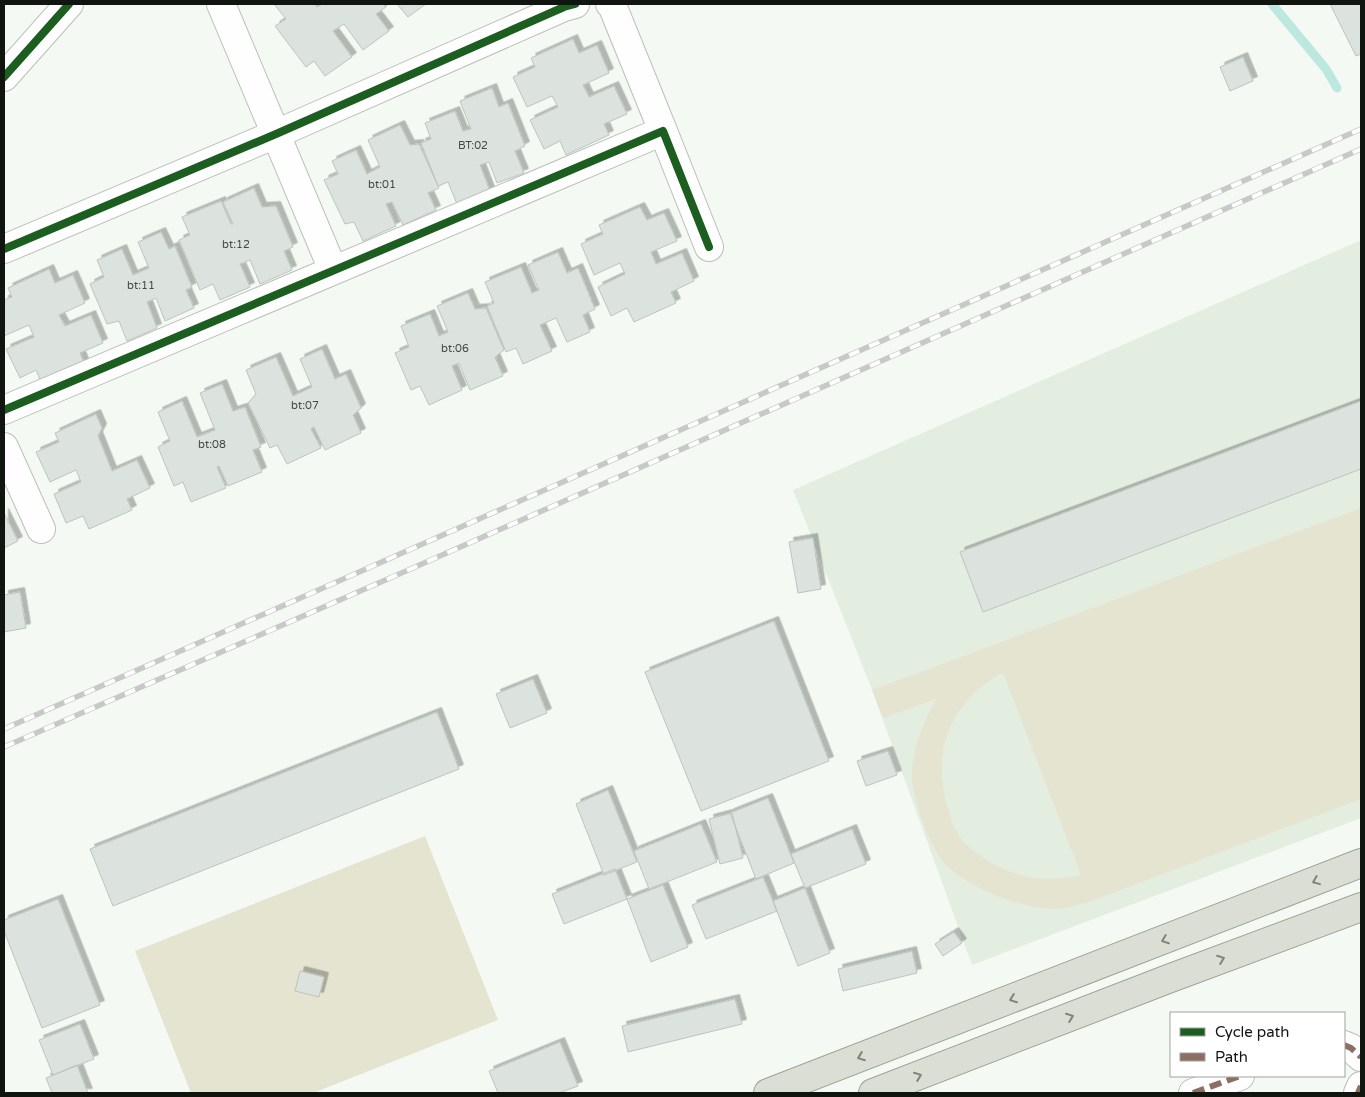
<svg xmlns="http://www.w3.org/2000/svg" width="1365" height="1097" font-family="'Varela Round',sans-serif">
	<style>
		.built { fill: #e3eee1 }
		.green { fill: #e5e4d0; fill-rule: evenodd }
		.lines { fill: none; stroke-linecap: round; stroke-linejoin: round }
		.stream { stroke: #bde8e0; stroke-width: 9 }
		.building { fill: #dce2dd; stroke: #bdc3be; filter: url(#shadow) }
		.minor-casing { stroke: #babfb9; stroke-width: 30 }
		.trunk-casing { stroke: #9ea396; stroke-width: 30 }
		.minor { stroke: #fdfefd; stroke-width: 28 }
		.trunk { stroke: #daded4; stroke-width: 28 }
		.rail-casing { stroke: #c7c9c7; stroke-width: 5.5 }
		.rail { stroke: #fff; stroke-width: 4; stroke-dasharray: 11; stroke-linecap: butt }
		.quiet { stroke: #8d6e63; stroke-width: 6; stroke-dasharray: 12 6; stroke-linecap: butt }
		.cycleway-casing { stroke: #fff; stroke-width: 11 }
		.cycleway { stroke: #1b5e20; stroke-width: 8 }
		.oneway { stroke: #80847c }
		.labels { text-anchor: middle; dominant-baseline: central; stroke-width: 5; stroke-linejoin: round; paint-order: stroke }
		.number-label { font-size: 11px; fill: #444843 }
	</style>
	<defs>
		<filter id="shadow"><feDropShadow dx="4.5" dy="-4.5" stdDeviation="0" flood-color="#0004"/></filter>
	</defs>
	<rect width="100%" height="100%" fill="#f4faf3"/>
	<path class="built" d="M 1361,240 L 1361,818 L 972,965 L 872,690 L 793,490 Z"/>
	<path class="green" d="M 1361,508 L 1361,799 L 1086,903 C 1075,905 1060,910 1049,909 C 1015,906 969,888 945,864 C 930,847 913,801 912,779 C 911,750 923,724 936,699 L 883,718 L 872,690 ZM 1003,673 L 1081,875 L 1080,875 C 1066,878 1050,880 1035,878 C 1009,875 982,860 964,842 C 956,834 951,819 948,808 C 930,752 951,700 1003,673 Z
		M 425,836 L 498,1020 L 313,1093 L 191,1093 L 135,951 Z"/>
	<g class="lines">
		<path class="stream" d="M 1272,4 L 1326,69 L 1337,88"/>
	</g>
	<path class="building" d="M 274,4 L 315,4 L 317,7 L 322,4 L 383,4 L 386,7 L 376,14 L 389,31 L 363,50 L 344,24 L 333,31 L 352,57 L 325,76 L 314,61 L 306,67 L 275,26 L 286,19 Z
		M 397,4 L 426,4 L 408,17 Z
		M 1330,4 L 1361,4 L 1361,54 L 1356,56 Z
		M 573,39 L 579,53 L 597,45 L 609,73 L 583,85 L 589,97 L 614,86 L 627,114 L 604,124 L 609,135 L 566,155 L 560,141 L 544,149 L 530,120 L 558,107 L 552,96 L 527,107 L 513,77 L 535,67 L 531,58 Z
		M 1243,57 L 1253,81 L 1230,91 L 1220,67 Z
		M 492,88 L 499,107 L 508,103 L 525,146 L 515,151 L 524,173 L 497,183 L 489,162 L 480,165 L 490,191 L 457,204 L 448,182 L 438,186 L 421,143 L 431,139 L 425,123 L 455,111 L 463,131 L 471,129 L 460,101 Z
		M 400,125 L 410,145 L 419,144 L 439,188 L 428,193 L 436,210 L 403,225 L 392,202 L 386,204 L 396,226 L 363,241 L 354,222 L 345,224 L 324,180 L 338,174 L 332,161 L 356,150 L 367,174 L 380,167 L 368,140 Z
		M 254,188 L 262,207 L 276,206 L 293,247 L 284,251 L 292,270 L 260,284 L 250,260 L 240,264 L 250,287 L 220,300 L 213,284 L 200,290 L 179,240 L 190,235 L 182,217 L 221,201 L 231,224 L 233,224 L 223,202 Z
		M 640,207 L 647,220 L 664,213 L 677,241 L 651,252 L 656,264 L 682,253 L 694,281 L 671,292 L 676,303 L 634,322 L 627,308 L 611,316 L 598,287 L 625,274 L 620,263 L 594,275 L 581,244 L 603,234 L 599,225 Z
		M 161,232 L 169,249 L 175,246 L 192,287 L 186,290 L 194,308 L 165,321 L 156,298 L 147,302 L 157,328 L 127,341 L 119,321 L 107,324 L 90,284 L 104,277 L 97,260 L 122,249 L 133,275 L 149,268 L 138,242 Z
		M 558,252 L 567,273 L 578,268 L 595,309 L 583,315 L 590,332 L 567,342 L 556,318 L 540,325 L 552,351 L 523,364 L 516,348 L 506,352 L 487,306 L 494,303 L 485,282 L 521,267 L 532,293 L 539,290 L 528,265 Z
		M 49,269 L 55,283 L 73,275 L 85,303 L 59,315 L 65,326 L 91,315 L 103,343 L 80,353 L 85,365 L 42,384 L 36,370 L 20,378 L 6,349 L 34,337 L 29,325 L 4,336 L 4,300 L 12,297 L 8,288 Z
		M 468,293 L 475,309 L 486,308 L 504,350 L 495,357 L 503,376 L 470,390 L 459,363 L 452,366 L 462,390 L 429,405 L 420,386 L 411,390 L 395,353 L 409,347 L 401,326 L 430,314 L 439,336 L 448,332 L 437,306 Z
		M 322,349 L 335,379 L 346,374 L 361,408 L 353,415 L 361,433 L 325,450 L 314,427 L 311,429 L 321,448 L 287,464 L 277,445 L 270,448 L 248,403 L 256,394 L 246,370 L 276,357 L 293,396 L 312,387 L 300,359 Z
		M 222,384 L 233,411 L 245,407 L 261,447 L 253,450 L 262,472 L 228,486 L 219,466 L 217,467 L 226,488 L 191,502 L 183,482 L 174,486 L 158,447 L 170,441 L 158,412 L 182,401 L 197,437 L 215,430 L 200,393 Z
		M 1361,401 L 1361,469 L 983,612 L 960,552 Z
		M 96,414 L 102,428 L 98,436 L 112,471 L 137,460 L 150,488 L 127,499 L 132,510 L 89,529 L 83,516 L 66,523 L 54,494 L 81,482 L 76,470 L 50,482 L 36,452 L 59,442 L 55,433 Z
		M 4,513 L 18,541 L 4,548 Z
		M 813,538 L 821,589 L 798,593 L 789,542 Z
		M 20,592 L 26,628 L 4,632 L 4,595 Z
		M 774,621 L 829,761 L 701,811 L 645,672 Z
		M 533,679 L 547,713 L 510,728 L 496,694 Z
		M 437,712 L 459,769 L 113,906 L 90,849 Z
		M 888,751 L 897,775 L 866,786 L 857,761 Z
		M 608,790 L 637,862 L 604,875 L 576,804 Z
		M 768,798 L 794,863 L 756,879 L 730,813 Z
		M 732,813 L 743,858 L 720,864 L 709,819 Z
		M 701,824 L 717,862 L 649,889 L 634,851 Z
		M 852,829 L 866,864 L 805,888 L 791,854 Z
		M 615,869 L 627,899 L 564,924 L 552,894 Z
		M 763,877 L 777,911 L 706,939 L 692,905 Z
		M 663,885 L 688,947 L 651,962 L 627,899 Z
		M 805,888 L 830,953 L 798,966 L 773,901 Z
		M 58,899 L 100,1005 L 42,1028 L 4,931 L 4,920 Z
		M 954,932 L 962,943 L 943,956 L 935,944 Z
		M 912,951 L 917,973 L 843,991 L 838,969 Z
		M 300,971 L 324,977 L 319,997 L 295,991 Z
		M 735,999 L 742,1024 L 628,1052 L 622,1026 Z
		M 80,1024 L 94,1059 L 53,1075 L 39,1040 Z
		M 560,1042 L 578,1086 L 559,1093 L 498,1093 L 489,1071 Z
		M 77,1065 L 88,1093 L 52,1093 L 46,1078 Z"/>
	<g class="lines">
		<defs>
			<path id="minor" d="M 221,4 L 333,270
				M 610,4 L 612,5 L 663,131
				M 4,77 L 69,4
				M 4,249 L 276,134 L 564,7 L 575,4
				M 4,410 L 663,131 L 709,247
				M 4,447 L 41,529
				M 1344,1045 L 1351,1048 L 1361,1057
				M 1193,1093 L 1240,1076
				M 1358,1093 L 1361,1086"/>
			<path id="trunk" d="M 768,1093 L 1361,863
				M 873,1093 L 1168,979 L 1361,907"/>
		</defs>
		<use href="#minor" class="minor-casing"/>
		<use href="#trunk" class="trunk-casing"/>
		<use href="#minor" class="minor"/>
		<use href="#trunk" class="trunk"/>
		<defs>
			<path id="rail" d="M 4,729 L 1361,129
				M 4,747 L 406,571 L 1361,149"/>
		</defs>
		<use href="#rail" class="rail-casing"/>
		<use href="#rail" class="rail"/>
		<path class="quiet" d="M 1344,1045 L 1351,1048 L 1361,1057
			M 1193,1093 L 1240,1076
			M 1358,1093 L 1361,1086"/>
		<defs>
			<path id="cycleway" d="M 4,77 L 69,4
				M 4,249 L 276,134 L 564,7 L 575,4
				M 4,410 L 663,131 L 709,247"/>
		</defs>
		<use href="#cycleway" class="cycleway-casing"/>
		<use href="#cycleway" class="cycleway"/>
	</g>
	<defs><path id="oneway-chevron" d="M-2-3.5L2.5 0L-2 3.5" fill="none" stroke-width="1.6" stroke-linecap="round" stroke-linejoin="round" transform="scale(1.25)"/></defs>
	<g class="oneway">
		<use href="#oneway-chevron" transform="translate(1316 881) rotate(158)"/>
		<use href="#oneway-chevron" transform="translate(1165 940) rotate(159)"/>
		<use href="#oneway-chevron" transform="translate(1221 959) rotate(-21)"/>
		<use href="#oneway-chevron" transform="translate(1013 999) rotate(159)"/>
		<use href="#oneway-chevron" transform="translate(1070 1017) rotate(-21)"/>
		<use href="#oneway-chevron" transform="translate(861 1057) rotate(159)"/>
		<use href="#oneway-chevron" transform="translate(918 1076) rotate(-21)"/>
	</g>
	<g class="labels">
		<g class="number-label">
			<text x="473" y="145">BT:02</text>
			<text x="382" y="184">bt:01</text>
			<text x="236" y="244">bt:12</text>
			<text x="141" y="285">bt:11</text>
			<text x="455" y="348">bt:06</text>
			<text x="305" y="405">bt:07</text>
			<text x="212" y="444">bt:08</text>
		</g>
	</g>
	<rect width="1365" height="1097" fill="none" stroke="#111510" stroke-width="10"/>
	<rect x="1170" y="1012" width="175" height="65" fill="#ffffff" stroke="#a0a19f"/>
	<rect x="1180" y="1028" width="25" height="8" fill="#1b5e20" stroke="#a0a19f"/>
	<text x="1215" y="1037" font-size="15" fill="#111510">Cycle path</text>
	<rect x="1180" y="1053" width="25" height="8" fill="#8d6e63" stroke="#a0a19f"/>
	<text x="1215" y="1062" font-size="15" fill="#111510">Path</text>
</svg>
